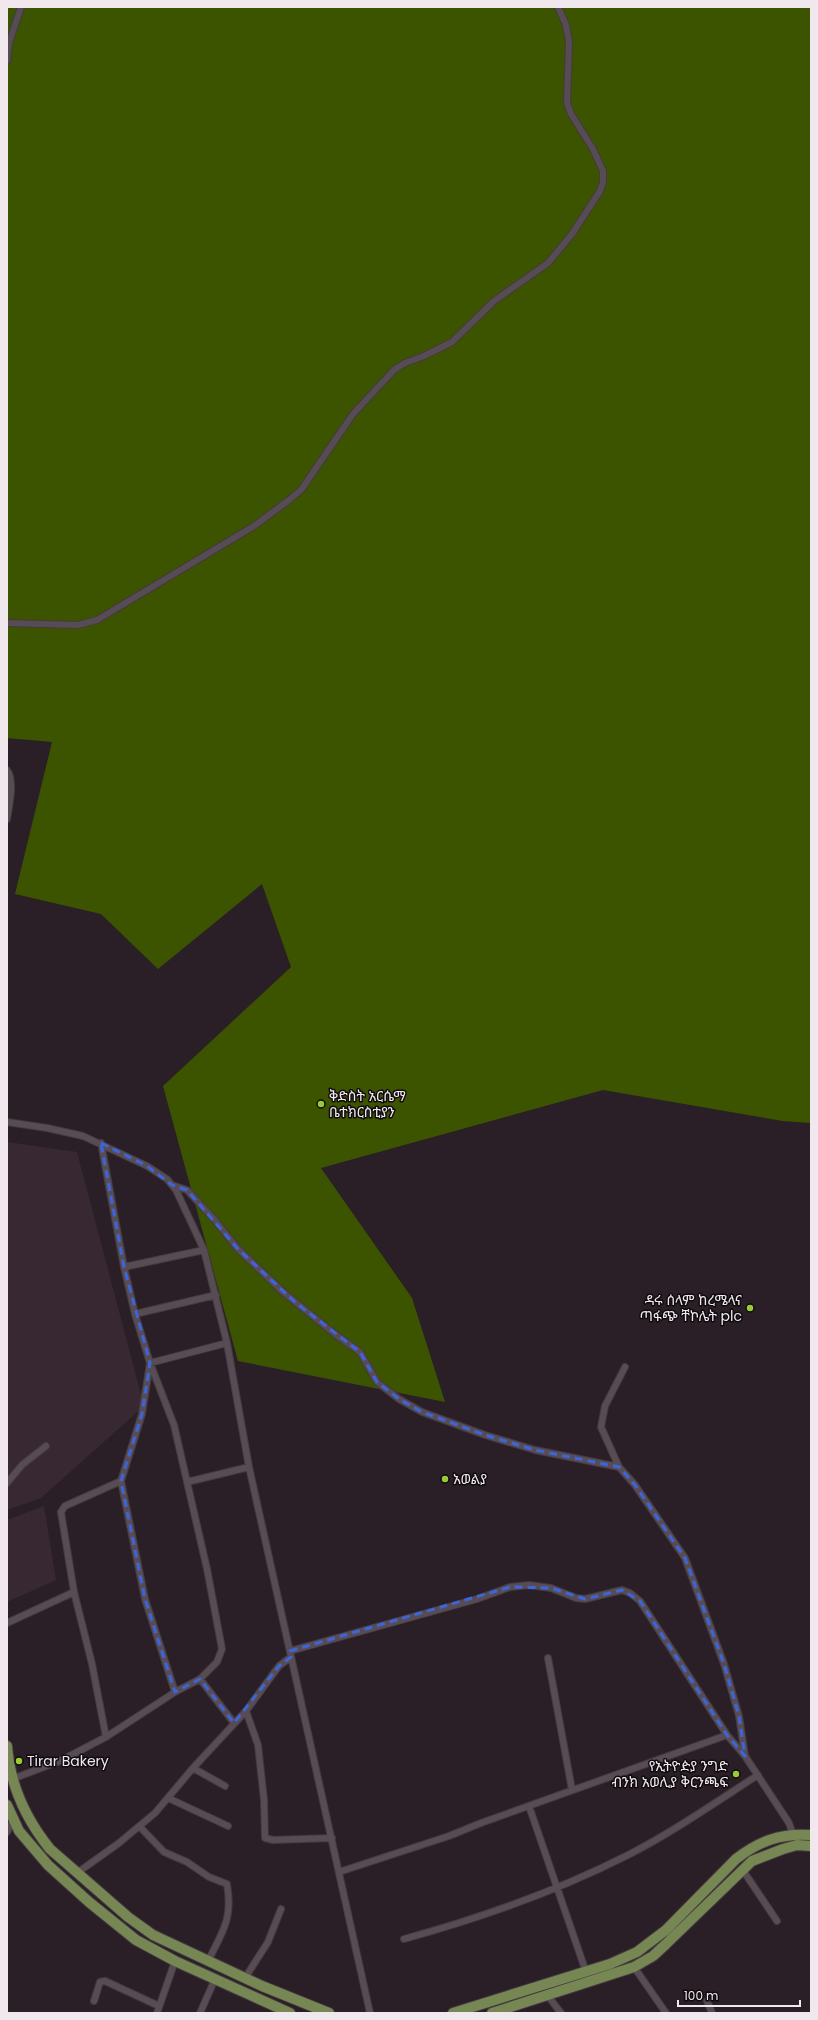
<svg xmlns="http://www.w3.org/2000/svg" width="818" height="2020" font-family="Poppins,'Noto Sans Ethiopic',sans-serif">
	<style>
		.built { fill: #382832 }
		.green { fill: #3c5400 }
		.lines { fill: none; stroke-linecap: round; stroke-linejoin: round }
		.minor-casing { stroke: #433a40; stroke-width: 8 }
		.primary-casing { stroke: #433a40; stroke-width: 12 }
		.minor { stroke: #584c54; stroke-width: 6 }
		.primary { stroke: #778753; stroke-width: 10 }
		.marked { fill: none; stroke: #3d65db; stroke-width: 3; stroke-dasharray: 8 5; stroke-linejoin: round }
		.poi-dot { fill: #9acb34; stroke: #0f0b0e; stroke-width: 1.5 }
		.labels { text-anchor: middle; dominant-baseline: central; stroke-width: 3; stroke-linejoin: round; paint-order: stroke }
		.poi-label { font-size: 14px; fill: #f0e8ed; stroke: #0f0b0e; text-anchor: start }
	</style>
	<rect width="100%" height="100%" fill="#2a1f26"/>
	<path class="built" d="M 7,1142 L 77,1152 L 144,1406 L 41,1498 L 7,1510 Z
		M 44,1506 L 56,1580 L 7,1602 L 7,1520 Z"/>
	<path class="green" d="M 7,7 L 811,7 L 811,1123 L 783,1121 L 603,1090 L 321,1168 L 412,1298 L 445,1402 L 238,1361 L 163,1086 L 291,967 L 262,884 L 158,969 L 101,914 L 15,894 L 52,742 L 7,738 Z"/>
	<g class="lines">
		<defs>
			<path id="minor" d="M 7,61 L 9,43 L 21,7
				M 7,623 L 78,625 L 97,620 L 254,526 L 289,500 L 301,490 L 353,414 L 394,370 L 405,363 L 424,356 L 452,342 L 494,301 L 548,263 L 572,234 L 600,191 L 603,182 L 603,171 L 593,149 L 571,114 L 567,103 L 569,42 L 566,25 L 558,7
				M 7,770 C 15,780 9,807 7,819
				M 7,1122 L 47,1128 L 83,1136 L 147,1166 L 167,1179 L 176,1190 L 204,1250 L 227,1343 L 249,1467 L 370,2013
				M 172,1185 L 187,1190 L 214,1219 L 238,1249 L 283,1292 L 336,1335 L 360,1352 L 377,1382 L 399,1399 L 422,1412 L 485,1435 L 535,1450 L 619,1467
				M 124,1267 L 204,1250
				M 135,1314 L 216,1295
				M 625,1367 L 605,1406 L 601,1427 L 619,1467 L 635,1485 L 685,1558 L 724,1664 L 739,1716 L 745,1756 L 789,1823 L 794,1837
				M 121,1481 L 145,1599 L 175,1692
				M 187,1482 L 249,1467
				M 7,1483 L 22,1465 L 46,1446
				M 7,1623 L 74,1592
				M 290,1651 L 477,1599 L 510,1587 L 529,1585 L 551,1588 L 576,1598 L 585,1599 L 622,1590 L 630,1593 L 640,1601 L 727,1735
				M 548,1658 L 572,1790
				M 200,1679 L 234,1723
				M 246,1711 L 258,1745 L 264,1800 L 265,1838 L 273,1840 L 332,1838
				M 106,1737 L 92,1664 L 74,1592 L 61,1512 L 65,1506 L 121,1481 L 142,1414 L 150,1363 L 227,1343
				M 193,1768 L 225,1786
				M 12,1779 L 60,1761 L 106,1737 L 175,1692 L 200,1679 L 217,1662 L 222,1649 L 207,1569 L 174,1425 L 150,1363 L 135,1314 L 124,1267 L 101,1143
				M 168,1798 L 228,1826
				M 529,1806 L 586,1972
				M 140,1827 L 164,1852 L 187,1862 L 209,1877 L 227,1884 C 233,1919 223,1931 208,1961
				M 7,1832 L 13,1821
				M 742,1869 L 777,1921
				M 339,1872 L 449,1836 L 481,1823 L 727,1735 L 745,1756
				M 77,1873 L 119,1843 L 155,1813 L 193,1768 L 246,1711 L 279,1666 L 291,1657
				M 404,1939 C 481,1918 557,1891 628,1855 C 673,1832 716,1802 758,1775
				M 634,1967 L 666,2013
				M 245,1978 L 268,1942 L 281,1909
				M 548,1996 L 561,2013
				M 94,2001 L 100,1982 L 105,1981 L 159,2006
				M 707,2001 L 712,2013
				M 157,2013 L 175,1961
				M 200,2013 L 215,1979"/>
			<path id="primary" d="M 7,1746 C 10,1785 25,1818 50,1849 L 128,1917 L 153,1935 L 262,1986 L 329,2013
				M 7,1805 L 19,1831 L 48,1865 L 89,1902 L 136,1940 L 175,1961 L 290,2013
				M 453,2013 L 610,1964 L 637,1952 L 666,1930 L 736,1859 C 759,1841 781,1833 811,1835
				M 492,2013 L 634,1967 L 653,1956 L 666,1944 L 752,1861 L 783,1849 L 797,1845 L 811,1846"/>
		</defs>
		<use href="#minor" class="minor-casing"/>
		<use href="#primary" class="primary-casing"/>
		<use href="#minor" class="minor"/>
		<use href="#primary" class="primary"/>
	</g>
	<path class="marked" d="M 101,1143 L 147,1166 L 172,1185 L 187,1190 L 238,1249 L 296,1303 L 360,1352 L 377,1382 L 399,1399 L 422,1412 L 485,1435 L 535,1450 L 619,1467 L 635,1485 L 685,1558 L 724,1664 L 739,1716 L 745,1756 L 727,1735 L 640,1601 L 622,1590 L 585,1599 L 551,1588 L 510,1587 L 290,1651 L 291,1657 L 279,1666 L 234,1723 L 200,1679 L 175,1692 L 145,1599 L 121,1481 L 142,1414 L 150,1363 L 124,1267 Z"/>
	<g class="poi-dot">
		<circle cx="321" cy="1104" r="4"/>
		<circle cx="750" cy="1308" r="4"/>
		<circle cx="445" cy="1479" r="4"/>
		<circle cx="19" cy="1761" r="4"/>
		<circle cx="736" cy="1774" r="4"/>
	</g>
	<g class="labels">
		<g class="poi-label">
			<text x="329" y="1096">ቅድስት አርሴማ<tspan x="329" dy="16">ቤተክርስቲያን</tspan></text>
			<text x="742" y="1300" text-anchor="end">ዳሩ ሰላም ከረሜላና<tspan x="742" dy="16">ጣፋጭ ቸኮሌት plc</tspan></text>
			<text x="453" y="1479">አወልያ</text>
			<text x="27" y="1761">Tirar Bakery</text>
			<text x="728" y="1766" text-anchor="end">የኢትዮዽያ ንግድ<tspan x="728" dy="16">ብንክ አወሊያ ቅርንጫፍ</tspan></text>
		</g>
	</g>
	<rect width="818" height="2020" fill="none" stroke="#f0e8ed" stroke-width="16"/>
	<path d="M678 2000v6h122v-6" fill="none" stroke="#f0e8ed" stroke-width="2"/>
	<text x="684" y="2000" font-size="12" fill="#f0e8ed" stroke="#0f0b0e" stroke-width="3" paint-order="stroke">100 m</text>
</svg>
